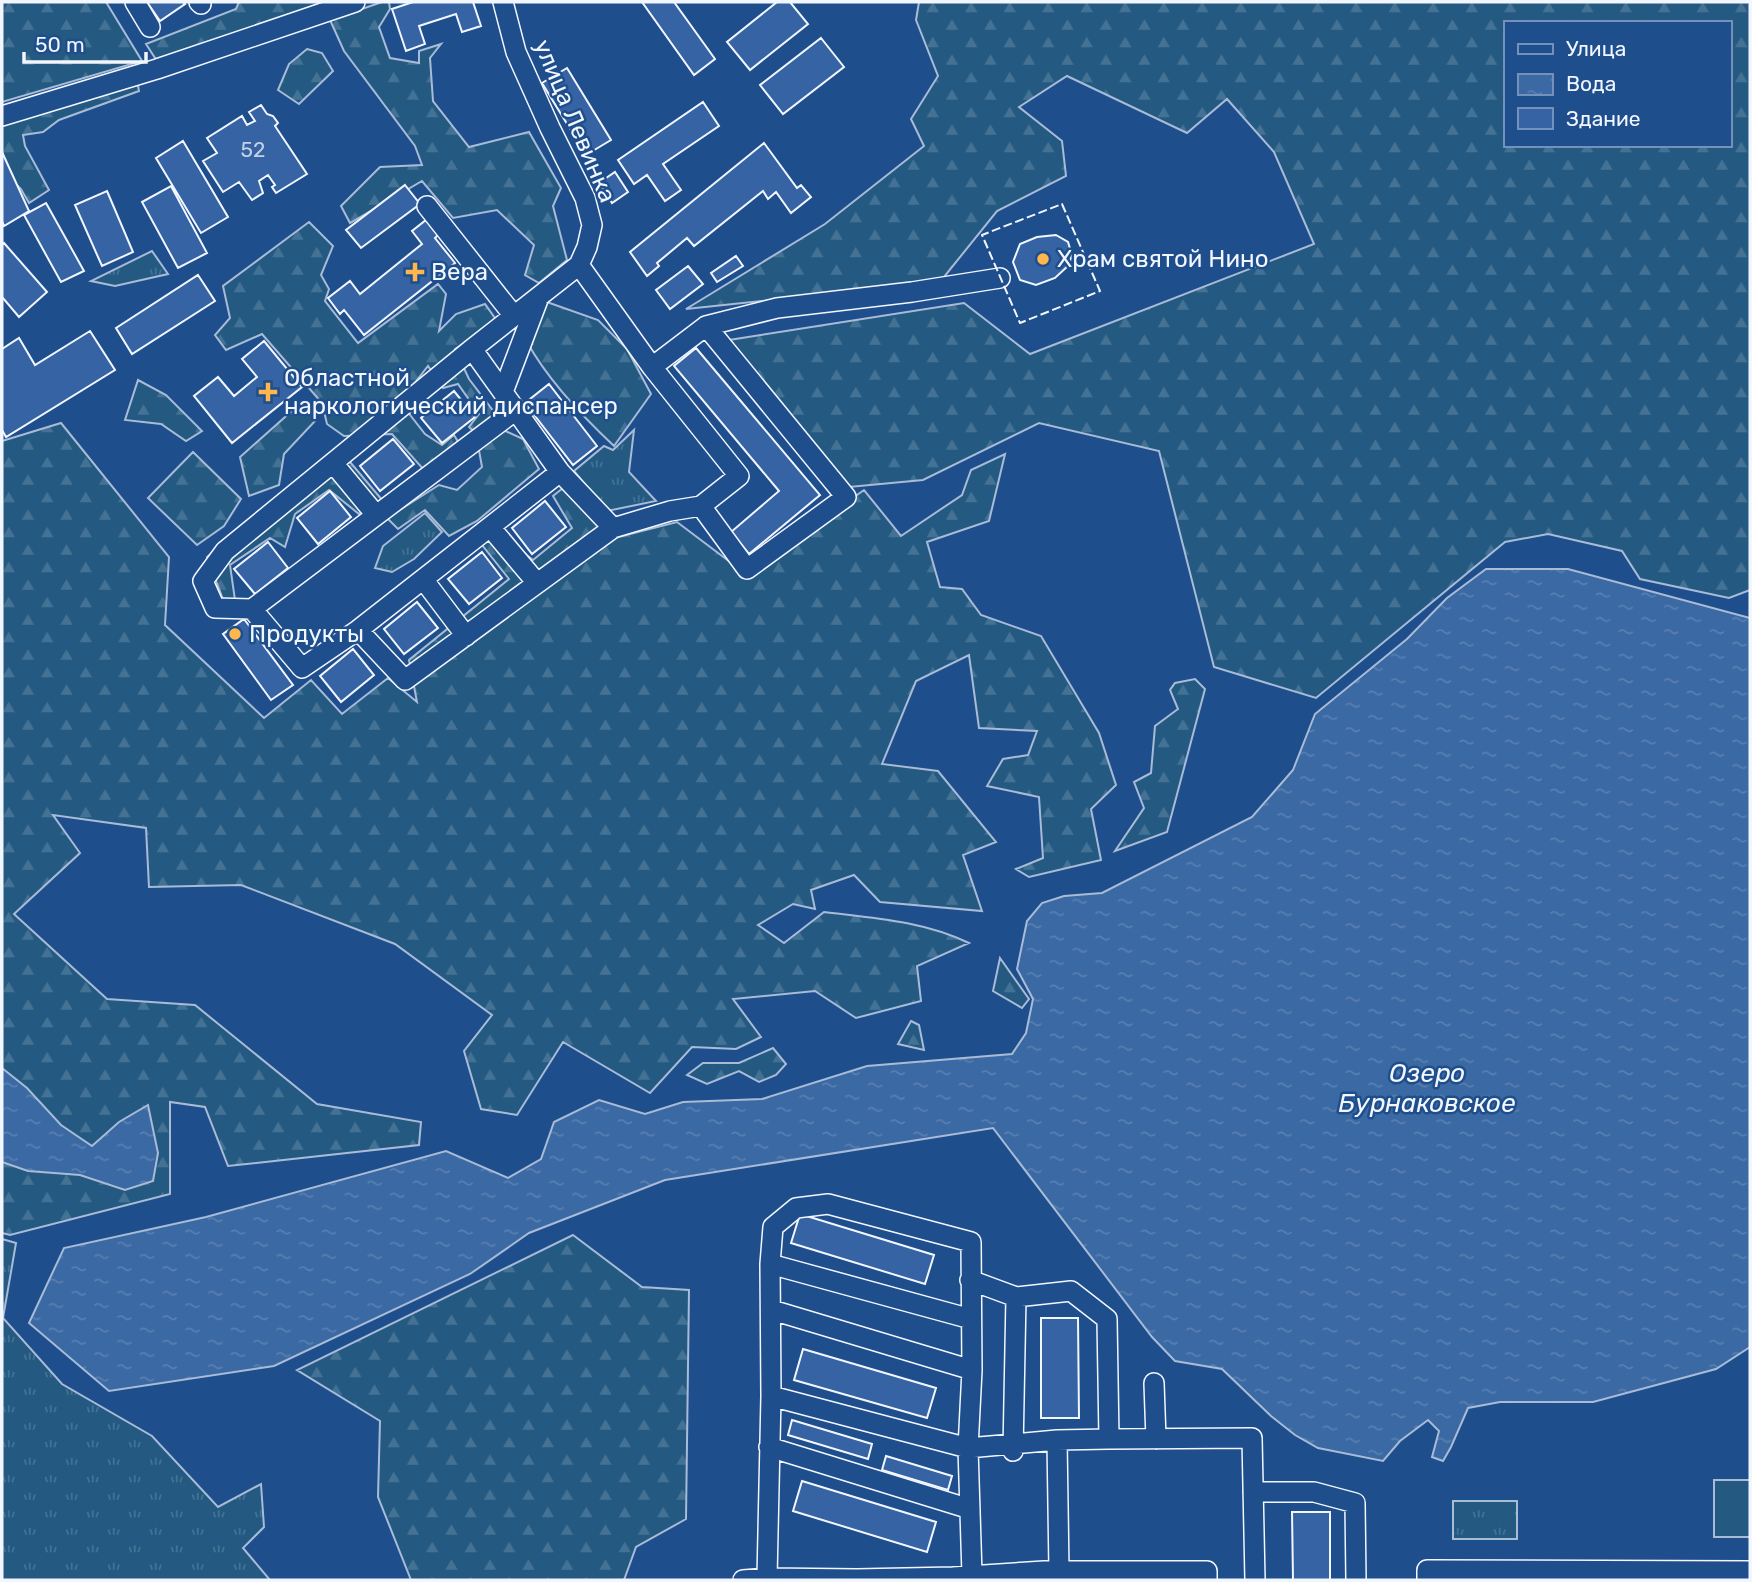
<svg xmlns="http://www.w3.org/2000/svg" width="1752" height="1582" font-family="Rubik,sans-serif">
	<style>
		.grass { fill: url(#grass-tufts); stroke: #a8bbd7; stroke-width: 2 }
		.forest { fill: url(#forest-firs); stroke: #a8bbd7; stroke-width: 2; fill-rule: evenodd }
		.garden { fill: #245a82; stroke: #a8bbd7; stroke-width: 2 }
		.water { fill: url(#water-ripples); stroke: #a8bbd7; stroke-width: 2 }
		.building { fill: #3563a3; stroke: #f2f6ff; stroke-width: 2 }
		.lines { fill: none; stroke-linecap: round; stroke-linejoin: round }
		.minor-casing { stroke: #f2f6ff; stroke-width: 22 }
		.minor { stroke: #1f4e8c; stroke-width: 19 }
		.fence { stroke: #f2f6ff; stroke-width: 2; stroke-dasharray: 9 3.5; stroke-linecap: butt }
		.poi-dot { fill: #ffb74d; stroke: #1f4e8c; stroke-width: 2.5 }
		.labels { text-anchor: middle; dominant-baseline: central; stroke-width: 5; stroke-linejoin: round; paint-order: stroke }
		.number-label { font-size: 21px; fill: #c3d1e8 }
		.street-label { font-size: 24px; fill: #f2f6ff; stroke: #1f4e8c }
		.poi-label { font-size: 24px; fill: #f2f6ff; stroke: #1f4e8c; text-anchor: start }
		.water-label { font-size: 26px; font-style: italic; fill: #f2f6ff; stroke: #1f4e8c }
	</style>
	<defs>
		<pattern id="grass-tufts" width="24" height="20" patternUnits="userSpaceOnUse" patternTransform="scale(1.75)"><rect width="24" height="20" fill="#245a82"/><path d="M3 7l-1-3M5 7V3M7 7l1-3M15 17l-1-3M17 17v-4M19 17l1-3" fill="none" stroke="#447295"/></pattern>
		<pattern id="forest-firs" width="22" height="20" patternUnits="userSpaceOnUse" patternTransform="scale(1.75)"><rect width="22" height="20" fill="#245a82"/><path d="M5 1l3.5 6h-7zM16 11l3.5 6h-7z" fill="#447295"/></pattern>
		<pattern id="water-ripples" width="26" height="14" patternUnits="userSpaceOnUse" patternTransform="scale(1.75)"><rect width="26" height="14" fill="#3b69a3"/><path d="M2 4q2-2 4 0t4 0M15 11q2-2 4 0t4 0" fill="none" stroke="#587fb1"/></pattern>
	</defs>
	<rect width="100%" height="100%" fill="#1f4e8c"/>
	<path class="grass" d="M 152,251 L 168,274 L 115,286 L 91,281 Z
		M 634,430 L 629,472 L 656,501 L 607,511 L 574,471 L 604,446 L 613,450 Z
		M 425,513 L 442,532 L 414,559 L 392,572 L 375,568 L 383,546 Z
		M 2,1239 L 16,1243 L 3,1318 L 62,1384 L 152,1436 L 218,1507 L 261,1484 L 264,1527 L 243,1548 L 270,1580 L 2,1580 Z
		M 1453,1501 L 1517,1501 L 1517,1539 L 1453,1539 Z"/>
	<path class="forest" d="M 2,2 L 106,2 L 142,61 L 2,102 Z
		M 239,2 L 324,2 L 157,61 L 146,44 L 236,9 Z
		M 382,2 L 389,2 L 390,9 L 379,27 L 390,58 L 419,63 L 419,51 L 441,44 L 430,58 L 433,101 L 469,147 L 529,132 L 561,188 L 553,206 L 567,260 L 539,283 L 525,275 L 534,245 L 497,210 L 453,218 L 422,181 L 350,223 L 341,206 L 380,167 L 422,165 L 415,146 L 344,51 L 330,20 Z
		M 919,2 L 1750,2 L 1750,590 L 1729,598 L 1640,579 L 1622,551 L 1548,534 L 1505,542 L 1316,698 L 1214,667 L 1159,451 L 1039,423 L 923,480 L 849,487 L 729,340 L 964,303 L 1030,354 L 1314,244 L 1274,152 L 1227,99 L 1187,133 L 1067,76 L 1019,107 L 1062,141 L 1066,176 L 997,211 L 940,282 L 686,309 L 825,224 L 924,146 L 911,119 L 938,76 L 916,20 ZM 1505,23 L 1729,23 L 1729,145 L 1505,145 Z
		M 307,49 L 322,53 L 333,71 L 299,104 L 278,90 L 289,64 Z
		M 136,75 L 139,91 L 59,120 L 43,132 L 23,135 L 25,146 L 49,190 L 29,203 L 21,189 L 2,171 L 2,117 Z
		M 309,222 L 333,246 L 321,275 L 329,289 L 325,301 L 358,343 L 438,284 L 446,294 L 439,331 L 456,314 L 485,304 L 497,321 L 455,349 L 469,379 L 494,412 L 489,425 L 477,435 L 469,427 L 479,414 L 458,384 L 443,388 L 428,366 L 400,402 L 425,434 L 442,445 L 454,435 L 460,445 L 424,470 L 392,434 L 344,436 L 327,424 L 322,403 L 262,334 L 226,350 L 215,335 L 230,318 L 223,286 Z
		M 544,301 L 598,320 L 627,349 L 651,394 L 614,446 C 582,416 548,380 527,342 Z
		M 138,380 L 166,395 L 202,431 L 186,441 L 161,424 L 125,420 Z
		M 302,402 L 316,420 L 284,454 L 279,485 L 249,496 L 240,457 Z
		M 61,423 L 169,557 L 165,625 L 264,718 L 311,680 L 342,714 L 388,678 L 417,702 L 409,660 L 509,579 L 482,545 L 498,532 L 533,560 L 572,528 L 553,496 L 563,488 L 615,538 L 677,522 L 746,574 L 864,490 L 901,536 L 962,495 L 971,470 L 1005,454 L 989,521 L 927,542 L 940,587 L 962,589 L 981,615 L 1041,636 L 1099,733 L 1116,785 L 1091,809 L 1101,860 L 1029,877 L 1016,869 L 1043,858 L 1039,797 L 987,786 L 1003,759 L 1028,755 L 1037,731 L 979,728 L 969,655 L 916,681 L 882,764 L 938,771 L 996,842 L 963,855 L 982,911 L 880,902 L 854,875 L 811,890 L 815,909 L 793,904 L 758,925 L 784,943 L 824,912 C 874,918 923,921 969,943 L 917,966 L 921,1001 L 856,1018 L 815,991 L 733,999 L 761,1037 L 736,1049 L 692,1047 L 650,1093 L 563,1042 L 517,1115 L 481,1109 L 464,1051 L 492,1015 L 395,944 L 241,885 L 149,887 L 146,828 L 53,815 L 80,853 L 14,914 L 107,999 L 195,1005 L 317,1104 L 421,1122 L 419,1145 L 228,1166 L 205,1107 L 170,1102 L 170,1194 L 10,1235 L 2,1233 L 2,441 Z
		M 499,428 L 523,439 L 539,469 L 477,521 L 449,536 L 425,510 L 398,529 L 387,518 L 439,485 L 457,490 L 482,467 L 478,445 Z
		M 193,452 L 241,499 L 224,526 L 197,545 L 148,498 Z
		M 350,462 L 383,501 L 359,514 L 329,490 L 295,514 L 285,547 L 270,538 L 230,565 L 235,600 L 224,602 L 207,557 L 289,487 L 315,471 Z
		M 1195,679 L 1205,689 L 1167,832 L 1115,851 L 1144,808 L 1134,782 L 1151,773 L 1155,726 L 1178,709 L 1170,690 L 1175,683 Z
		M 1000,958 L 1029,999 L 1022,1008 L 993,991 Z
		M 911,1021 L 919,1025 L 924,1050 L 898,1044 Z
		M 773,1048 L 786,1064 L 776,1075 L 759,1082 L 739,1071 L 707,1084 L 687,1075 L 703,1063 L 739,1063 Z
		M 573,1235 L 642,1287 L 689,1290 L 686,1519 L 636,1547 L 624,1580 L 411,1580 L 378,1497 L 380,1421 L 297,1370 Z"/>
	<path class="garden" d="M 1714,1480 L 1750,1480 L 1750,1537 L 1714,1537 Z"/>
	<path class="water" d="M 1486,569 L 1568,569 L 1750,618 L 1750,1347 L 1716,1369 L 1593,1402 L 1500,1402 L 1468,1408 L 1451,1447 L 1443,1461 L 1432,1457 L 1439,1431 L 1428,1420 L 1400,1441 L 1383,1461 L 1318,1448 L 1295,1435 L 1271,1416 L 1222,1369 L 1175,1361 L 1152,1337 L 993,1128 L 665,1180 L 529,1233 L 470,1274 L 274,1366 L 109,1391 L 29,1323 L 64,1248 L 206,1217 L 446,1151 L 508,1178 L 541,1159 L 554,1122 L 599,1100 L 645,1114 L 683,1102 L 762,1099 L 867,1066 L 1012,1054 L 1026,1033 L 1033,999 L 1017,969 L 1027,921 L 1042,903 L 1064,896 L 1102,893 L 1252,817 L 1293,770 L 1315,714 L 1407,639 L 1447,598 Z
		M 2,1068 L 27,1088 L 61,1125 L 92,1146 L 119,1122 L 148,1105 L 158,1153 L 153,1181 L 125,1190 L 80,1175 L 28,1171 L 2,1162 Z"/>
	<path class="building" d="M 147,2 L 183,2 L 185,4 L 160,21 Z
		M 413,2 L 473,2 L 481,26 L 462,32 L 456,14 L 419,26 L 425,44 L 406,51 L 392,9 Z
		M 642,2 L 674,2 L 715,59 L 694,75 Z
		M 777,2 L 790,2 L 808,24 L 750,70 L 727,42 Z
		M 821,38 L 844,67 L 783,114 L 760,85 Z
		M 567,68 L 611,140 L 586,155 L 542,83 Z
		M 703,102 L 719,126 L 663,164 L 681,190 L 665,201 L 647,175 L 634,184 L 618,160 Z
		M 261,105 L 267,114 L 273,116 L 278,123 L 275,126 L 307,174 L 276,193 L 272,187 L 275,185 L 268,175 L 259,181 L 263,193 L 252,200 L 239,182 L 223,192 L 203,161 L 217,153 L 207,138 L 242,116 L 247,125 L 255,121 L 249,112 Z
		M 183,141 L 228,217 L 201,233 L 156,158 Z
		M 764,143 L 797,188 L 801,185 L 811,197 L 791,213 L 776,192 L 768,199 L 763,191 L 694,246 L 687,238 L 657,263 L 659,266 L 647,276 L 630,252 Z
		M 2,152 L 29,211 L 4,226 L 2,221 Z
		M 615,172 L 628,192 L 612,203 L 599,183 Z
		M 405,185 L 420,204 L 361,248 L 346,230 Z
		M 171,186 L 207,253 L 178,268 L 142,202 Z
		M 107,191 L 133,252 L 102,266 L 75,205 Z
		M 46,203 L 84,271 L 61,282 L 24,215 Z
		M 426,220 L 438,235 L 435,238 L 455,263 L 364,335 L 344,310 L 340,314 L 328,298 L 350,281 L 360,294 L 422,244 L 412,231 Z
		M 1056,235 L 1068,242 L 1072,255 L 1069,265 L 1055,278 L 1036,285 L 1020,280 L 1013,262 L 1020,244 L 1037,237 Z
		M 4,243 L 47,292 L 19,317 L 2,297 L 2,245 Z
		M 736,256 L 743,266 L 717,282 L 711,273 Z
		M 688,266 L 703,284 L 670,309 L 656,290 Z
		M 198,275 L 215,301 L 132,354 L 116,328 Z
		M 90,331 L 115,370 L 6,437 L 2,430 L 2,349 L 19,338 L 35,365 Z
		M 264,341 L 302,387 L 232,443 L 194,396 L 218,377 L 234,396 L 257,377 L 242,359 Z
		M 696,348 L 820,495 L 749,554 L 731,532 L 779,491 L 674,366 Z
		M 549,384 L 597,446 L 573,465 L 525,403 Z
		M 454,391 L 475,417 L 442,443 L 421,418 Z
		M 393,439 L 414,464 L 380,491 L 360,466 Z
		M 330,491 L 351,517 L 318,544 L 297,518 Z
		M 545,501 L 566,527 L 532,554 L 512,528 Z
		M 268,542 L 288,568 L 255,594 L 234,569 Z
		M 482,552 L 502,578 L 469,604 L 448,579 Z
		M 417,602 L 438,628 L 404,654 L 384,629 Z
		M 244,619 L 293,685 L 271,700 L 223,634 Z
		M 353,649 L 374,675 L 341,702 L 320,676 Z
		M 800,1214 L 934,1255 L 925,1284 L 791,1243 Z
		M 1041,1318 L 1078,1318 L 1079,1418 L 1041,1418 Z
		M 803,1349 L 936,1388 L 927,1418 L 794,1380 Z
		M 792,1420 L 872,1444 L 868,1459 L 788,1435 Z
		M 886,1456 L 952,1476 L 948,1490 L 882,1470 Z
		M 802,1481 L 936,1522 L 927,1552 L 793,1511 Z
		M 1292,1512 L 1330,1512 L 1330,1580 L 1293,1580 Z"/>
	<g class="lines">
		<defs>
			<path id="minor" d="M 135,2 L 150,27
				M 199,2 L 201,4
				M 503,2 L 516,52 L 550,128 L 585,198 L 592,225 L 587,247 L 579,265 L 472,349 L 225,551 L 203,581 L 215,608 L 252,609 L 302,668 L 358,630 L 560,472 L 613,528 L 670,511 L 701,506 L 747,569 L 846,497 L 706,326 L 652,367 L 579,265
				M 2,116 L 157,69 L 355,2
				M 427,206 L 514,316
				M 706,326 L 777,308 L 912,292 L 1000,278
				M 472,349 L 560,472
				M 652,367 L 739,476 L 701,506
				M 503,392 L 539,297
				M 333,463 L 376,515
				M 490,527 L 537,583
				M 423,579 L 466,636
				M 252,609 L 516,410
				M 358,630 L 405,680 L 613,528
				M 770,1264 L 971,1319
				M 772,1310 L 972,1370
				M 1154,1383 L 1156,1439
				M 771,1396 L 770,1264 L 773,1227 L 796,1208 L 828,1204 L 971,1242 L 972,1370 L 968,1448 L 972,1575
				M 1109,1439 L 1252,1438 L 1255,1580
				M 1057,1440 L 1059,1571
				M 769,1447 L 970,1509
				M 1013,1451 L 1016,1297
				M 1253,1492 L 1314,1492 L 1355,1503 L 1356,1580
				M 767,1578 L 771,1396 L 968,1448 L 1057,1440 L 1109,1439 L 1107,1319 L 1071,1291 L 1016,1297 L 970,1280
				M 743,1580 L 767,1578 L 857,1579 L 953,1577 L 1044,1571 L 1207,1571 L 1207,1580
				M 1427,1580 L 1427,1570 L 1750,1571"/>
		</defs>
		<use href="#minor" class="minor-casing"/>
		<use href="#minor" class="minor"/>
		<path class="fence" d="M 1062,204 L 1100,291 L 1020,323 L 982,235 Z"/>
	</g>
	<g class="poi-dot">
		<circle cx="1043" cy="259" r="7"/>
		<path d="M411.5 261.5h7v7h7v7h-7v7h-7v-7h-7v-7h7z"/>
		<path d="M264.5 381.5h7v7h7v7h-7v7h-7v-7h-7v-7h7z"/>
		<circle cx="235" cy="634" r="7"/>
	</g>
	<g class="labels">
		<g class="number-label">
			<text x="253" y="149">52</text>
		</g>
		<g class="street-label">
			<text transform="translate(575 121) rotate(67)">улица Левинка</text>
		</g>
		<g class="poi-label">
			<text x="1057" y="259">Храм святой Нино</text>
			<text x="431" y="272">Вера</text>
			<text x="284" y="378">Областной<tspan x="284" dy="28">наркологический диспансер</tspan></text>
			<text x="249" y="634">Продукты</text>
		</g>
		<g class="water-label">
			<text x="1427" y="1073">Озеро<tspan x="1427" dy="30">Бурнаковское</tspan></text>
		</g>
	</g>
	<rect width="1752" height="1582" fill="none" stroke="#f2f6ff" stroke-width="7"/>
	<rect x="1504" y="21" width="228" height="126" fill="#1f4e8c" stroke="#7391ba" stroke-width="2"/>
	<rect x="1518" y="44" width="35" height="10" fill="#1f4e8c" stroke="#7391ba" stroke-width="2"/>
	<text x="1566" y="56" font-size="21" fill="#f2f6ff">Улица</text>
	<rect x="1518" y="74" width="35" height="21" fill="url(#water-ripples)" stroke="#7391ba" stroke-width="2"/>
	<text x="1566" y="91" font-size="21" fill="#f2f6ff">Вода</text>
	<rect x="1518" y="108" width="35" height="21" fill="#3563a3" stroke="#7391ba" stroke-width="2"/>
	<text x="1566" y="126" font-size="21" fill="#f2f6ff">Здание</text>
	<path d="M24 52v10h122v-10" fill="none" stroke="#f2f6ff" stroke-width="3.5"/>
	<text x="35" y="52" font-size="21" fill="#f2f6ff" stroke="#1f4e8c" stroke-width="5" paint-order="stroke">50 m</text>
</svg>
